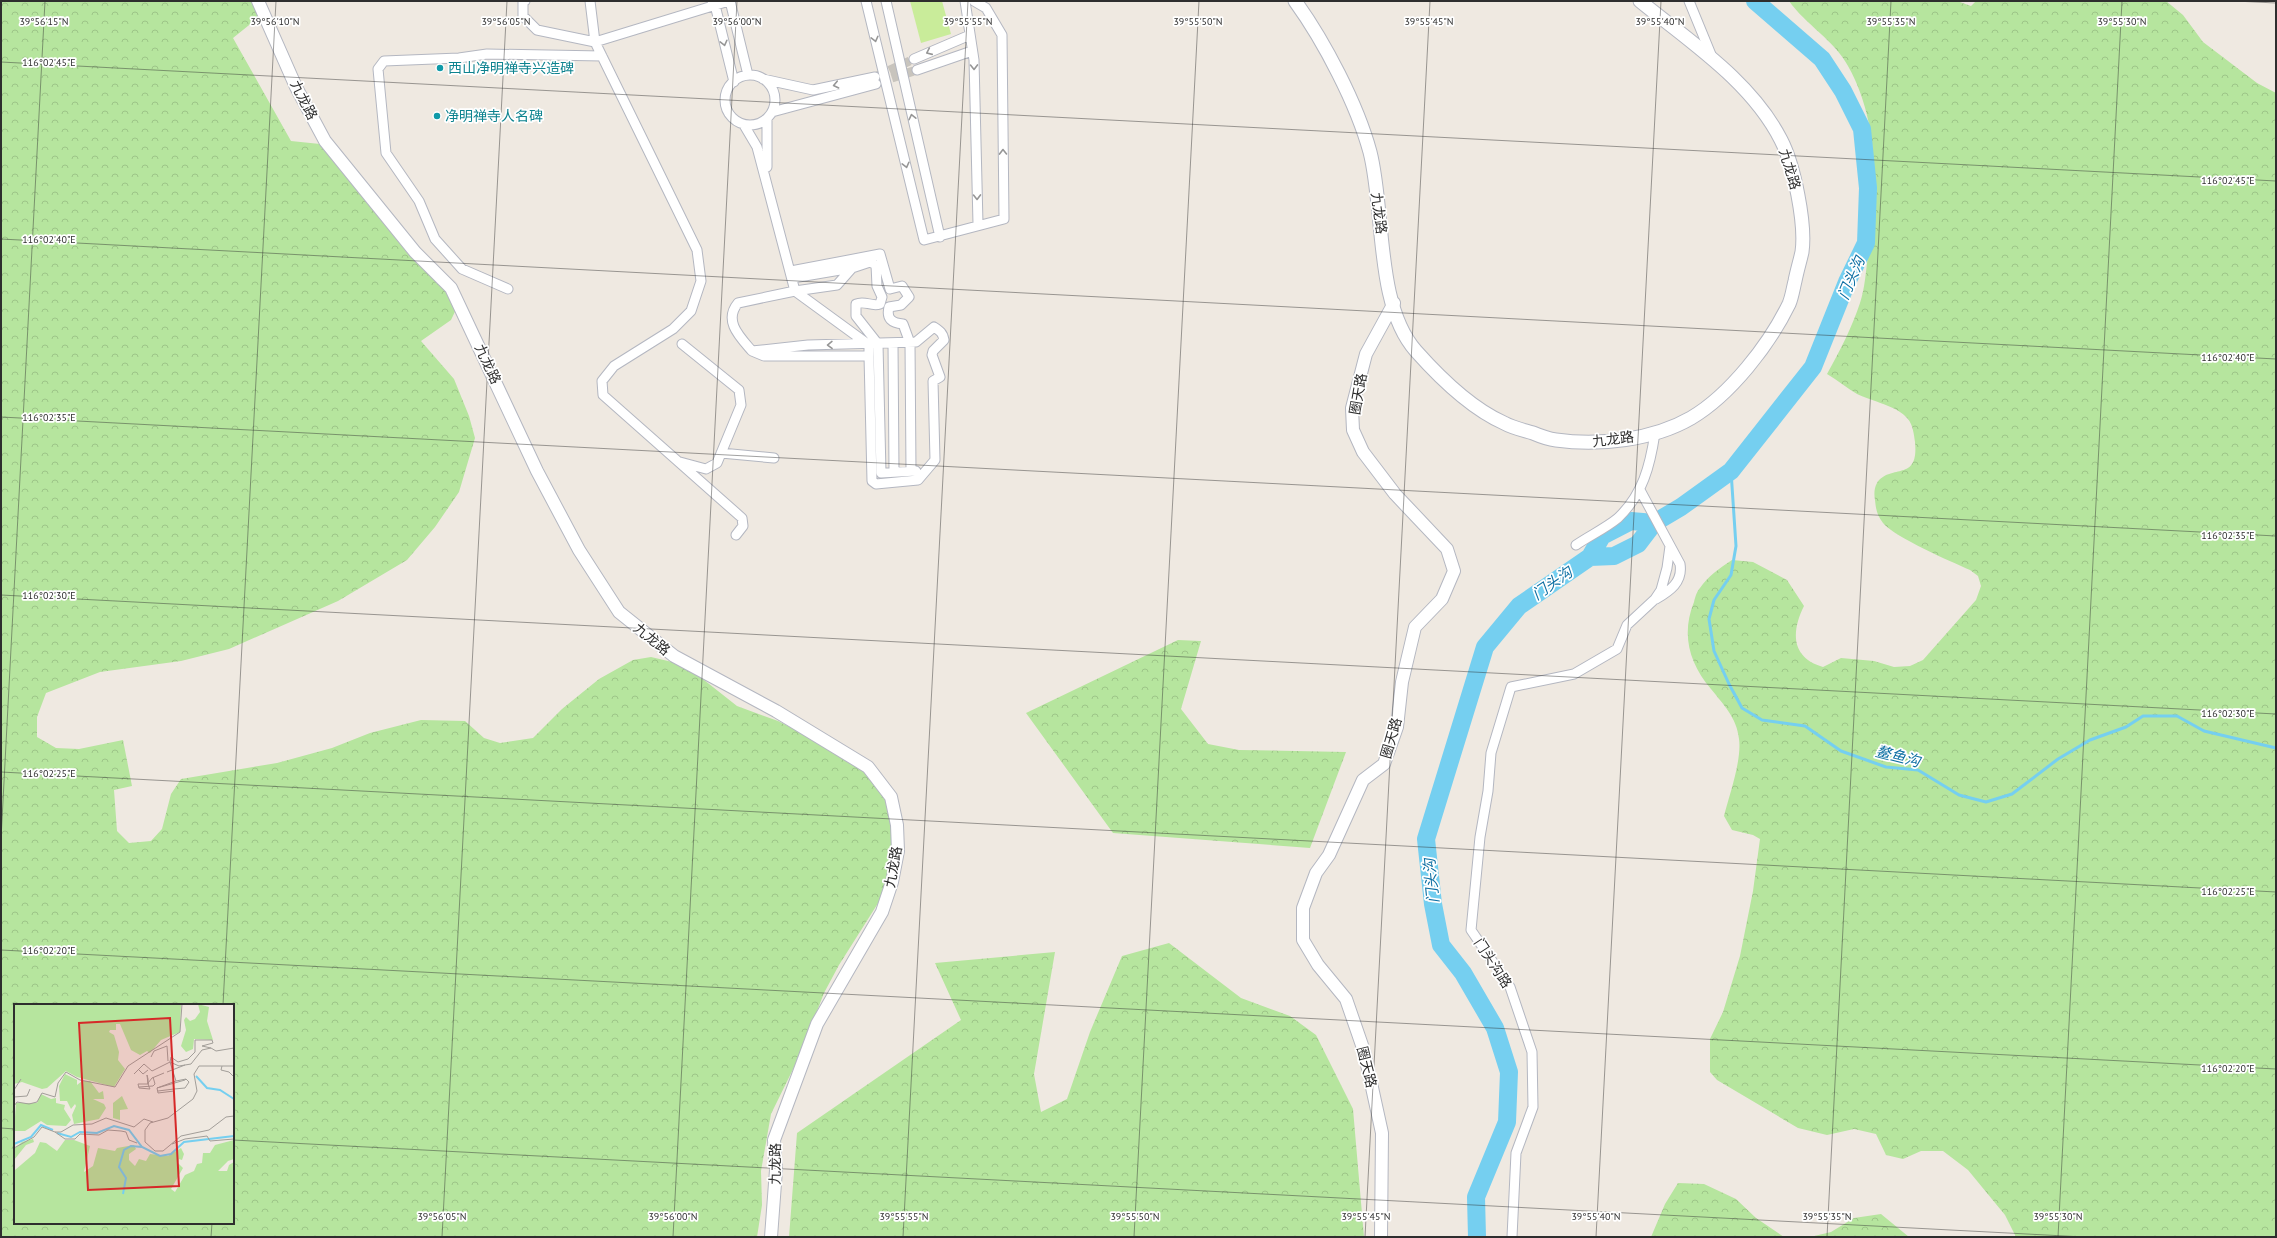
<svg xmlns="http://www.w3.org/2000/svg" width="2277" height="1238" font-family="'PT Sans','Noto Sans SC',sans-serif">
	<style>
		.forest { fill: url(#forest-crowns); fill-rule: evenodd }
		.pitch { fill: #c9ec9a }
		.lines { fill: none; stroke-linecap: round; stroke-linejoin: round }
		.stream { stroke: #75cff0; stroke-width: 3 }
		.river { stroke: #75cff0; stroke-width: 18 }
		.minor-tunnel { stroke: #c8c4bd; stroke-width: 9; stroke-dasharray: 9 4.5; stroke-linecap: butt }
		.minor-casing { stroke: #b4b7c1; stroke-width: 11 }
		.tertiary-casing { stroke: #b4b7c1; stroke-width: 14 }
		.secondary-casing { stroke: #b4b7c1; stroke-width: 15 }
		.minor { stroke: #fff; stroke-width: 9 }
		.tertiary { stroke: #fff; stroke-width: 12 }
		.secondary { stroke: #fff; stroke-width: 13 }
		.oneway { stroke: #969696 }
		.ticks { fill: none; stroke: #2e2e2e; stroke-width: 1; stroke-opacity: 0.45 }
		.culture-dot { fill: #0f9aa8; stroke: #fff; stroke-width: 1.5 }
		.labels { text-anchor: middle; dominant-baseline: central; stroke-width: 3.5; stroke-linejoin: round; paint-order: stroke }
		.culture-label { font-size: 14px; fill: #0d838f; stroke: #fff; text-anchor: start }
		.street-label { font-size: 14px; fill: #2e2e2e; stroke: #fff }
		.water-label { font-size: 15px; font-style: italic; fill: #0d6fa3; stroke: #fff }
		.inset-river { fill: none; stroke: #75cff0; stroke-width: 2 }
		.inset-road { fill: none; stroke: #a29e99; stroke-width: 1 }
		.view { fill: #d62828; fill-opacity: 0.15; stroke: #d62828; stroke-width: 2 }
		.inset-edge { fill: none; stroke: #2e2e2e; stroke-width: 2 }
		.ticks-label { font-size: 10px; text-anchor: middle; fill: #2e2e2e; stroke: #fff; stroke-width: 3.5; stroke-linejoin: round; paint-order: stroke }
	</style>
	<defs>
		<pattern id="forest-crowns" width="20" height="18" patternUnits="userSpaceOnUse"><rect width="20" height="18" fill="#b6e59e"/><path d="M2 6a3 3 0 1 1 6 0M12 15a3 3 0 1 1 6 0" fill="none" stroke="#9dc588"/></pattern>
	</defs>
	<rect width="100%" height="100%" fill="#efe9e1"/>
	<path class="forest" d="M 1,1 L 256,1 L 263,14 L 233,38 L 291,141 L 320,144 L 460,301 L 451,320 L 421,341 L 454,379 L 469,416 L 475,438 L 459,492 L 435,527 L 407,560 L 338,601 L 229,649 L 181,661 L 100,672 L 46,693 L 37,717 L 37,737 L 56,748 L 79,749 L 123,740 L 132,786 L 114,790 L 117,831 L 129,843 L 151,841 L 162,829 L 171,794 L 181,779 L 277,763 L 332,748 L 370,733 L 421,720 L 465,721 L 484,738 L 500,743 L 533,738 L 562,709 L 599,679 L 633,660 L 651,657 L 685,665 L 737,706 L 778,721 L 854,759 L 898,808 L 887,889 L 839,965 L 824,993 L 800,1055 L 771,1114 L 761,1171 L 762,1205 L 757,1237 L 1,1237 ZM 15,1005 L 233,1005 L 233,1223 L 15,1223 Z
		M 1789,1 L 1957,1 L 1971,6 L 1976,1 L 2166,1 L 2183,15 L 2203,42 L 2257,83 L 2276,93 L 2276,1237 L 2016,1237 L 2005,1215 L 1968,1170 L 1943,1151 L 1921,1151 L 1903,1159 L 1886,1155 L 1876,1134 L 1854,1129 L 1827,1135 L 1798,1128 L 1717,1080 L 1710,1072 L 1710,1039 L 1723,1012 L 1740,956 L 1753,891 L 1760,839 L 1753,835 L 1732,830 L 1724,816 C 1729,796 1742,760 1739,739 C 1737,718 1723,704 1711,689 C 1689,663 1681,634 1694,602 C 1695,597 1697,591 1700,588 C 1708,576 1720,568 1732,560 L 1753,562 L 1787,580 L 1804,606 C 1791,632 1791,658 1823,667 L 1841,658 L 1874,661 L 1894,667 L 1910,666 L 1923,660 L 1976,600 L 1981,586 L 1978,576 L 1970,570 C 1950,561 1896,538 1883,523 C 1877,515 1876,510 1875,500 C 1874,495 1874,488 1877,483 C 1891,463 1919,483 1915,442 C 1914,435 1913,425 1908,419 C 1898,406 1871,401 1857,394 C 1847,388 1837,380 1827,374 C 1840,351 1852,327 1860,303 C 1865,288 1866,270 1868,255 C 1877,192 1880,123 1848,66 C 1835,41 1805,24 1789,1 Z
		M 1178,640 L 1201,641 L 1181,709 L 1208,744 L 1239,750 L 1346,752 L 1310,848 L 1113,833 L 1026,713 Z
		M 1169,943 L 1241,998 L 1290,1016 L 1316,1035 L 1353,1109 L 1364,1237 L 789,1237 L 797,1133 L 961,1020 L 935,963 L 1055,952 L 1034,1074 L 1041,1112 L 1067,1099 L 1090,1032 L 1122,956 Z
		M 1678,1183 L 1704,1184 L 1736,1199 L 1756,1218 L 1784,1237 L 1651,1237 L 1665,1204 Z
		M 1881,1214 L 1909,1237 L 1810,1237 L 1831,1232 L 1854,1218 Z"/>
	<path class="pitch" d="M 910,1 L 942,1 L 951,34 L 921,43 Z"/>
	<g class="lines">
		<path class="stream" d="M 1731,471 L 1736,546 L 1731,575 L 1714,600 L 1709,619 L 1714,651 L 1729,684 L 1742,708 L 1762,720 L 1805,726 L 1841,751 L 1886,767 L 1918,770 L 1959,795 L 1986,802 L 2012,794 L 2058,759 L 2090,740 L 2126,727 L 2143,716 L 2177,716 L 2204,731 L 2276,748"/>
		<path class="river" d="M 1590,557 L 1602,536 L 1631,521 L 1654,523
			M 1477,1237 L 1476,1197 L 1507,1122 L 1509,1072 L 1495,1028 L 1463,973 L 1441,945 L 1433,904 L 1426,839 L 1485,647 L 1519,606 L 1590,557 L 1614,556 L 1638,544 L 1654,523 L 1681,507 L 1731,471 L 1813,367 L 1847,282 L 1866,243 L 1868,188 L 1862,129 L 1843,91 L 1822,59 L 1755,1"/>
		<path class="minor-tunnel" d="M 877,76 L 914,59
			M 879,82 L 917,70"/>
		<defs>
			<path id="minor" d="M 525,1 L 523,2 L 523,16 L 537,30 L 595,42 L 729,1
				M 590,1 L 595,42 L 697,250 L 701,281 L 691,311 L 673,329 L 614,366 L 602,381 L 603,395 L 742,518 L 743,526 L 736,535
				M 712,1 L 715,5 L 734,82
				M 730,1 L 748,75
				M 866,1 L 924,240 L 1004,219 L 1002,35 L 986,8 L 974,1
				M 886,1 L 940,237
				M 965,1 L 974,60 L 978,224
				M 1689,1 L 1712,57
				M 914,59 L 970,35
				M 917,70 L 972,51
				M725 100a25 25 0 1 1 50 0a25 25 0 1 1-50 0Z
				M 763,79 L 813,90 L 875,77
				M 772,112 L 876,84
				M 744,125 L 757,147 L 795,291 L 869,345 L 869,356 L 872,481 L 876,484 L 918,480 L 935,460 L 933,381 L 940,377 L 932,355 L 933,351 L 944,340 C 943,333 940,331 934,327 L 916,342 L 808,345 L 752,351 L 764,356 L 869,356
				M 767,167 L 767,119
				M 852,268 L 870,262 L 876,265 L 877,286 L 882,297 L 880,304 C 871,307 865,300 856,304 L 856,316 L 878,344 L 881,473 L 916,471
				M 791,271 L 880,254 L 890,289 L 902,286 L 909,297 L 901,305 L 889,307 C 886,319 892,323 903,324 L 910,343 L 911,471
				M 508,289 L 462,269 L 435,239 L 419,201 L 386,153 L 378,69 L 384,61 L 459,58 L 487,54 L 602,56
				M 893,343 L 894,472
				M 752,351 C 740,337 723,321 738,303 L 795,291 L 837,285 L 852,268 L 793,278
				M 721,453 L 774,458
				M 680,462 L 706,469 L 717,463 L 741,405 L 739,390 L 682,344
				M 1640,490 L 1680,564 C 1683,582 1670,591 1656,599
				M 1576,545 C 1589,536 1606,528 1618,518 C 1643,494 1650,466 1655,433
				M 1512,1237 L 1516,1153 L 1533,1107 L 1532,1052 L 1510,987 L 1471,930 L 1480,837 L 1488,791 L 1491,753 L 1511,687 L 1574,674 L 1617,649 L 1627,625 L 1655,599 L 1661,590 L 1667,568 L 1670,546"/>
			<path id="tertiary" d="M 258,1 L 296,87 L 325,141 L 415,252 L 451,288 L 537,471 L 579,550 L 619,612 L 674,656 L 776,711 L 868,767 L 891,797 L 897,825 L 898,851 L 892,882 L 882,912 L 817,1024 L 774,1140 L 776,1170 L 771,1237
				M 1381,1237 L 1382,1133 L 1364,1051 L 1346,999 L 1318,965 L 1303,940 L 1303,908 L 1316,873 L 1329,855 L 1363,780 L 1384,764 L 1397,727 L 1402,682 L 1415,627 L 1442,599 L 1454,571 L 1447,549 L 1395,494 L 1363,452 L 1353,430 L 1352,408 L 1366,354 L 1394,303"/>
			<path id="secondary" d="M 1295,1 C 1324,41 1357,104 1370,152 C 1385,210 1375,305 1416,351 C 1440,378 1470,408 1504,423 C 1513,428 1523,430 1533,433 C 1540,436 1548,439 1556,440 C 1599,446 1653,440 1691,418 C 1730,395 1769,345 1789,304 C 1792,297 1793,289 1795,281 C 1797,271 1800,261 1802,252 C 1806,224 1794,165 1781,140 C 1751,81 1690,42 1640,1"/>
		</defs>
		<use href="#minor" class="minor-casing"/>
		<use href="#tertiary" class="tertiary-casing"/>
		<use href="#secondary" class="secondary-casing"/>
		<use href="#minor" class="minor"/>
		<use href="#tertiary" class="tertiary"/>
		<use href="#secondary" class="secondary"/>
	</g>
	<defs><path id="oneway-chevron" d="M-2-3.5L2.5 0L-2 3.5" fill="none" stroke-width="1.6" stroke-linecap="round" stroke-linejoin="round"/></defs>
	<g class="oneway">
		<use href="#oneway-chevron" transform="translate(875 39) rotate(76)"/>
		<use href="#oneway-chevron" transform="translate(724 43) rotate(76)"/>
		<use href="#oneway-chevron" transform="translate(929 52) rotate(156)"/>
		<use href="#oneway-chevron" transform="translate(974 67) rotate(89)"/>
		<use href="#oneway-chevron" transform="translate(836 85) rotate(168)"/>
		<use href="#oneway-chevron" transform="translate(912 117) rotate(-103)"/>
		<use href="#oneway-chevron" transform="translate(1003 152) rotate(-91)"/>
		<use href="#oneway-chevron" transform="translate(906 165) rotate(76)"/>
		<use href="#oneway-chevron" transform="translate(977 197) rotate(89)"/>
		<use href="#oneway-chevron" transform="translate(830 345) rotate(179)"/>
	</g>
	<path class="ticks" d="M 2235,1 L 2276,3M 1,62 L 2276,181M 1,239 L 2276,359M 1,417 L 2276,536M 1,595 L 2276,714M 1,772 L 2276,892M 1,839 L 45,1M 1,950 L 2276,1069M 223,1005 L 276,1M 1,1128 L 15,1129M 233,1140 L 2084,1237M 211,1237 L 212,1223M 442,1237 L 507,1M 673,1237 L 737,1M 903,1237 L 968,1M 1134,1237 L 1199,1M 1365,1237 L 1430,1M 1596,1237 L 1661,1M 1827,1237 L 1891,1M 2058,1237 L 2122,1"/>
	<g class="culture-dot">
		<circle cx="440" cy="68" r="4"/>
		<circle cx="437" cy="116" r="4"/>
	</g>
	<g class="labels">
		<g class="culture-label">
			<text x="448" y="68">西山净明禅寺兴造碑</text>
			<text x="445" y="116">净明禅寺人名碑</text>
		</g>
		<g class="street-label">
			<text transform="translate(304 100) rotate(63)">九龙路</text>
			<text transform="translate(1790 169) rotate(73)">九龙路</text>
			<text transform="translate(1379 213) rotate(82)">九龙路</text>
			<text transform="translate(488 364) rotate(65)">九龙路</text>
			<text transform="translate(1358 394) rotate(-80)">圈天路</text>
			<text transform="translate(1613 439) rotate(-7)">九龙路</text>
			<text transform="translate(652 639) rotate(39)">九龙路</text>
			<text transform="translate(1391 738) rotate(-74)">圈天路</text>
			<text transform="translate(893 867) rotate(-80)">九龙路</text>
			<text transform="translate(1493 963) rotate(57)">门头沟路</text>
			<text transform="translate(1367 1067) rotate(76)">圈天路</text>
			<text transform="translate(775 1164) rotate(-89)">九龙路</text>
		</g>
		<g class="water-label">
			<text transform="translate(1851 278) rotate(-67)">门头沟</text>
			<text transform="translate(1552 583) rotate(-35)">门头沟</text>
			<text transform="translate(1898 756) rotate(14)">鳌鱼沟</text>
			<text transform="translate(1431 881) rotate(-96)">门头沟</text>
		</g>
	</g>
	<g transform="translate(14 1004)">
		<rect width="220" height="220" fill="#efe9e1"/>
		<path d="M 0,0 L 167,0 L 166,28 L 147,36 L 136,49 L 133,47 L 126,51 L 117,46 L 106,20 L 102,20 L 102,26 L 96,26 L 95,28 L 100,31 L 105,48 L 104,56 L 111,65 L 100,83 L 63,73 L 52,67 L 33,84 L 28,85 L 8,78 L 0,80 ZM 184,0 L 195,3 L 193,17 L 199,36 L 180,35 L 179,45 L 172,48 L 167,42 L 172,26 L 170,16 L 172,13 L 176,17 L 181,15 L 186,8 ZM 51,70 L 63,76 L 63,81 L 68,77 L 76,77 L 85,89 L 89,87 L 90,95 L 79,95 L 90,100 L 92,104 L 85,115 L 60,120 L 58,111 L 62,102 L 61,100 L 57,105 L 53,97 L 46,97 L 45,82 ZM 27,90 L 37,95 L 42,94 L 42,99 L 51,101 L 50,105 L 57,116 L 52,122 L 33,121 L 27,117 L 11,127 L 0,127 L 2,99 L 23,99 ZM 108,92 L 114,105 L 106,106 L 106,116 L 99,114 L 99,99 ZM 19,135 L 20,138 L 12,141 L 0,156 L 0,145 L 8,138 ZM 51,136 L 60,136 L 76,142 L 70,168 L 79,162 L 84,144 L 101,147 L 103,144 L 120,141 L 122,145 L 115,150 L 115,156 L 121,162 L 125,155 L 132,157 L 136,150 L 154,152 L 167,144 L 170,150 L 168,156 L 165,155 L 164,159 L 169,164 L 157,185 L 161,188 L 171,171 L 180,167 L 183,160 L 188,159 L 189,149 L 196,149 L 201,141 L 220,136 L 220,155 L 214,157 L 204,167 L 213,167 L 215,161 L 220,158 L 220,220 L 0,220 L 1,166 L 21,149 L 26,138 L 32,139 L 43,147 Z" fill="#b6e59e"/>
		<path class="inset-river" d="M 182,72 L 193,84 L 206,86 L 220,95M 43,129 L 57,133 L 66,128 L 83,129 L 100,122 L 115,126 L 128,143 L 146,152 L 157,150 L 170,138 L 220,132M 0,140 L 17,133 L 27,121 L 39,126M 109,190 L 112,174 L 105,163 L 110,146 L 117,142 L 128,143"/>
		<path class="inset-road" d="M 197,44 L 202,47 L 220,44M 137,53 L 140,47 L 153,42 L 154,57M 208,62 L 207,66 L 215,68 L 220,73M 220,62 L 185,62 L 180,70 L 183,87 L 179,95 L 154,114 L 136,119 L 131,126 L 131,138 L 141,147 L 149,147 L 167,132 L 195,126 L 212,113 L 220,112M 125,66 L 129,70 L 134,66M 153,68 L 171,61M 120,70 L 130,60 L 138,67 L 156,58 L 157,53 L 164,58 L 174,55 L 181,48 L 181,36 L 198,36 L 199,39 L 188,42 L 197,44 L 188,46 L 177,60 L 165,62 L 156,58 L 162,77M 172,75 L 171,76 L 143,84 L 162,77 ZM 134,80 L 133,71 L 134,75 L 134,79 L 135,83 L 136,85 L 125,84 L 124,80 L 134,80 L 134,79 L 138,74 L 150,69M 125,83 L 139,82 L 141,80 L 139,73M 143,84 L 144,89 L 160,87M 160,85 L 171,84 L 175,78 L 172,75M 0,86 L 7,75M 144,87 L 160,85M 0,93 L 13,92 L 16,85M 0,102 L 3,98 L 15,100 L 23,98 L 28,89 L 41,93 L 44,79 L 52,68 L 66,76 L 101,83 L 114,62 L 166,28 L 168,0M 41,128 L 51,135 L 61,135 L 66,130 L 85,131 L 94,126 L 107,127 L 112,128 L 115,136 L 123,139M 158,140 L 171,135 L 193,132 L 196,137 L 220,135M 0,144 L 20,133 L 28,123 L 41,128 L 47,128 L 59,121 L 78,120 L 92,114 L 120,123 L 130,115 L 139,118"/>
		<path class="view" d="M 156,14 L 165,182 L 74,186 L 65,19 Z"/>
		<rect width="220" height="220" class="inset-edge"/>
	</g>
	<g class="ticks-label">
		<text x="44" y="25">39°56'15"N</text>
		<text x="275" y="25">39°56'10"N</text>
		<text x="506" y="25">39°56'05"N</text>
		<text x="737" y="25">39°56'00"N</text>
		<text x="968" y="25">39°55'55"N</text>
		<text x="1198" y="25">39°55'50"N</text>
		<text x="1429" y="25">39°55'45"N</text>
		<text x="1660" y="25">39°55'40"N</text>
		<text x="1891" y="25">39°55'35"N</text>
		<text x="2122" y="25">39°55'30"N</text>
		<text x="49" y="66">116°02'45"E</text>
		<text x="2228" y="184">116°02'45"E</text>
		<text x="49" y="243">116°02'40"E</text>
		<text x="2228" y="361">116°02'40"E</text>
		<text x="49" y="421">116°02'35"E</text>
		<text x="2228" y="539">116°02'35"E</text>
		<text x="49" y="599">116°02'30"E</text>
		<text x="2228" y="717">116°02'30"E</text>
		<text x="49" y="777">116°02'25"E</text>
		<text x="2228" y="895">116°02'25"E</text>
		<text x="49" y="954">116°02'20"E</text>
		<text x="2228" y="1072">116°02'20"E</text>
		<text x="442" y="1220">39°56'05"N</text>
		<text x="673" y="1220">39°56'00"N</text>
		<text x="904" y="1220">39°55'55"N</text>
		<text x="1135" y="1220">39°55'50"N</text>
		<text x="1366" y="1220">39°55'45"N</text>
		<text x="1596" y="1220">39°55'40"N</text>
		<text x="1827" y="1220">39°55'35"N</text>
		<text x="2058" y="1220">39°55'30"N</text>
	</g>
	<rect width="2277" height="1238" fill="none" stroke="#2e2e2e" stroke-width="4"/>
</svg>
